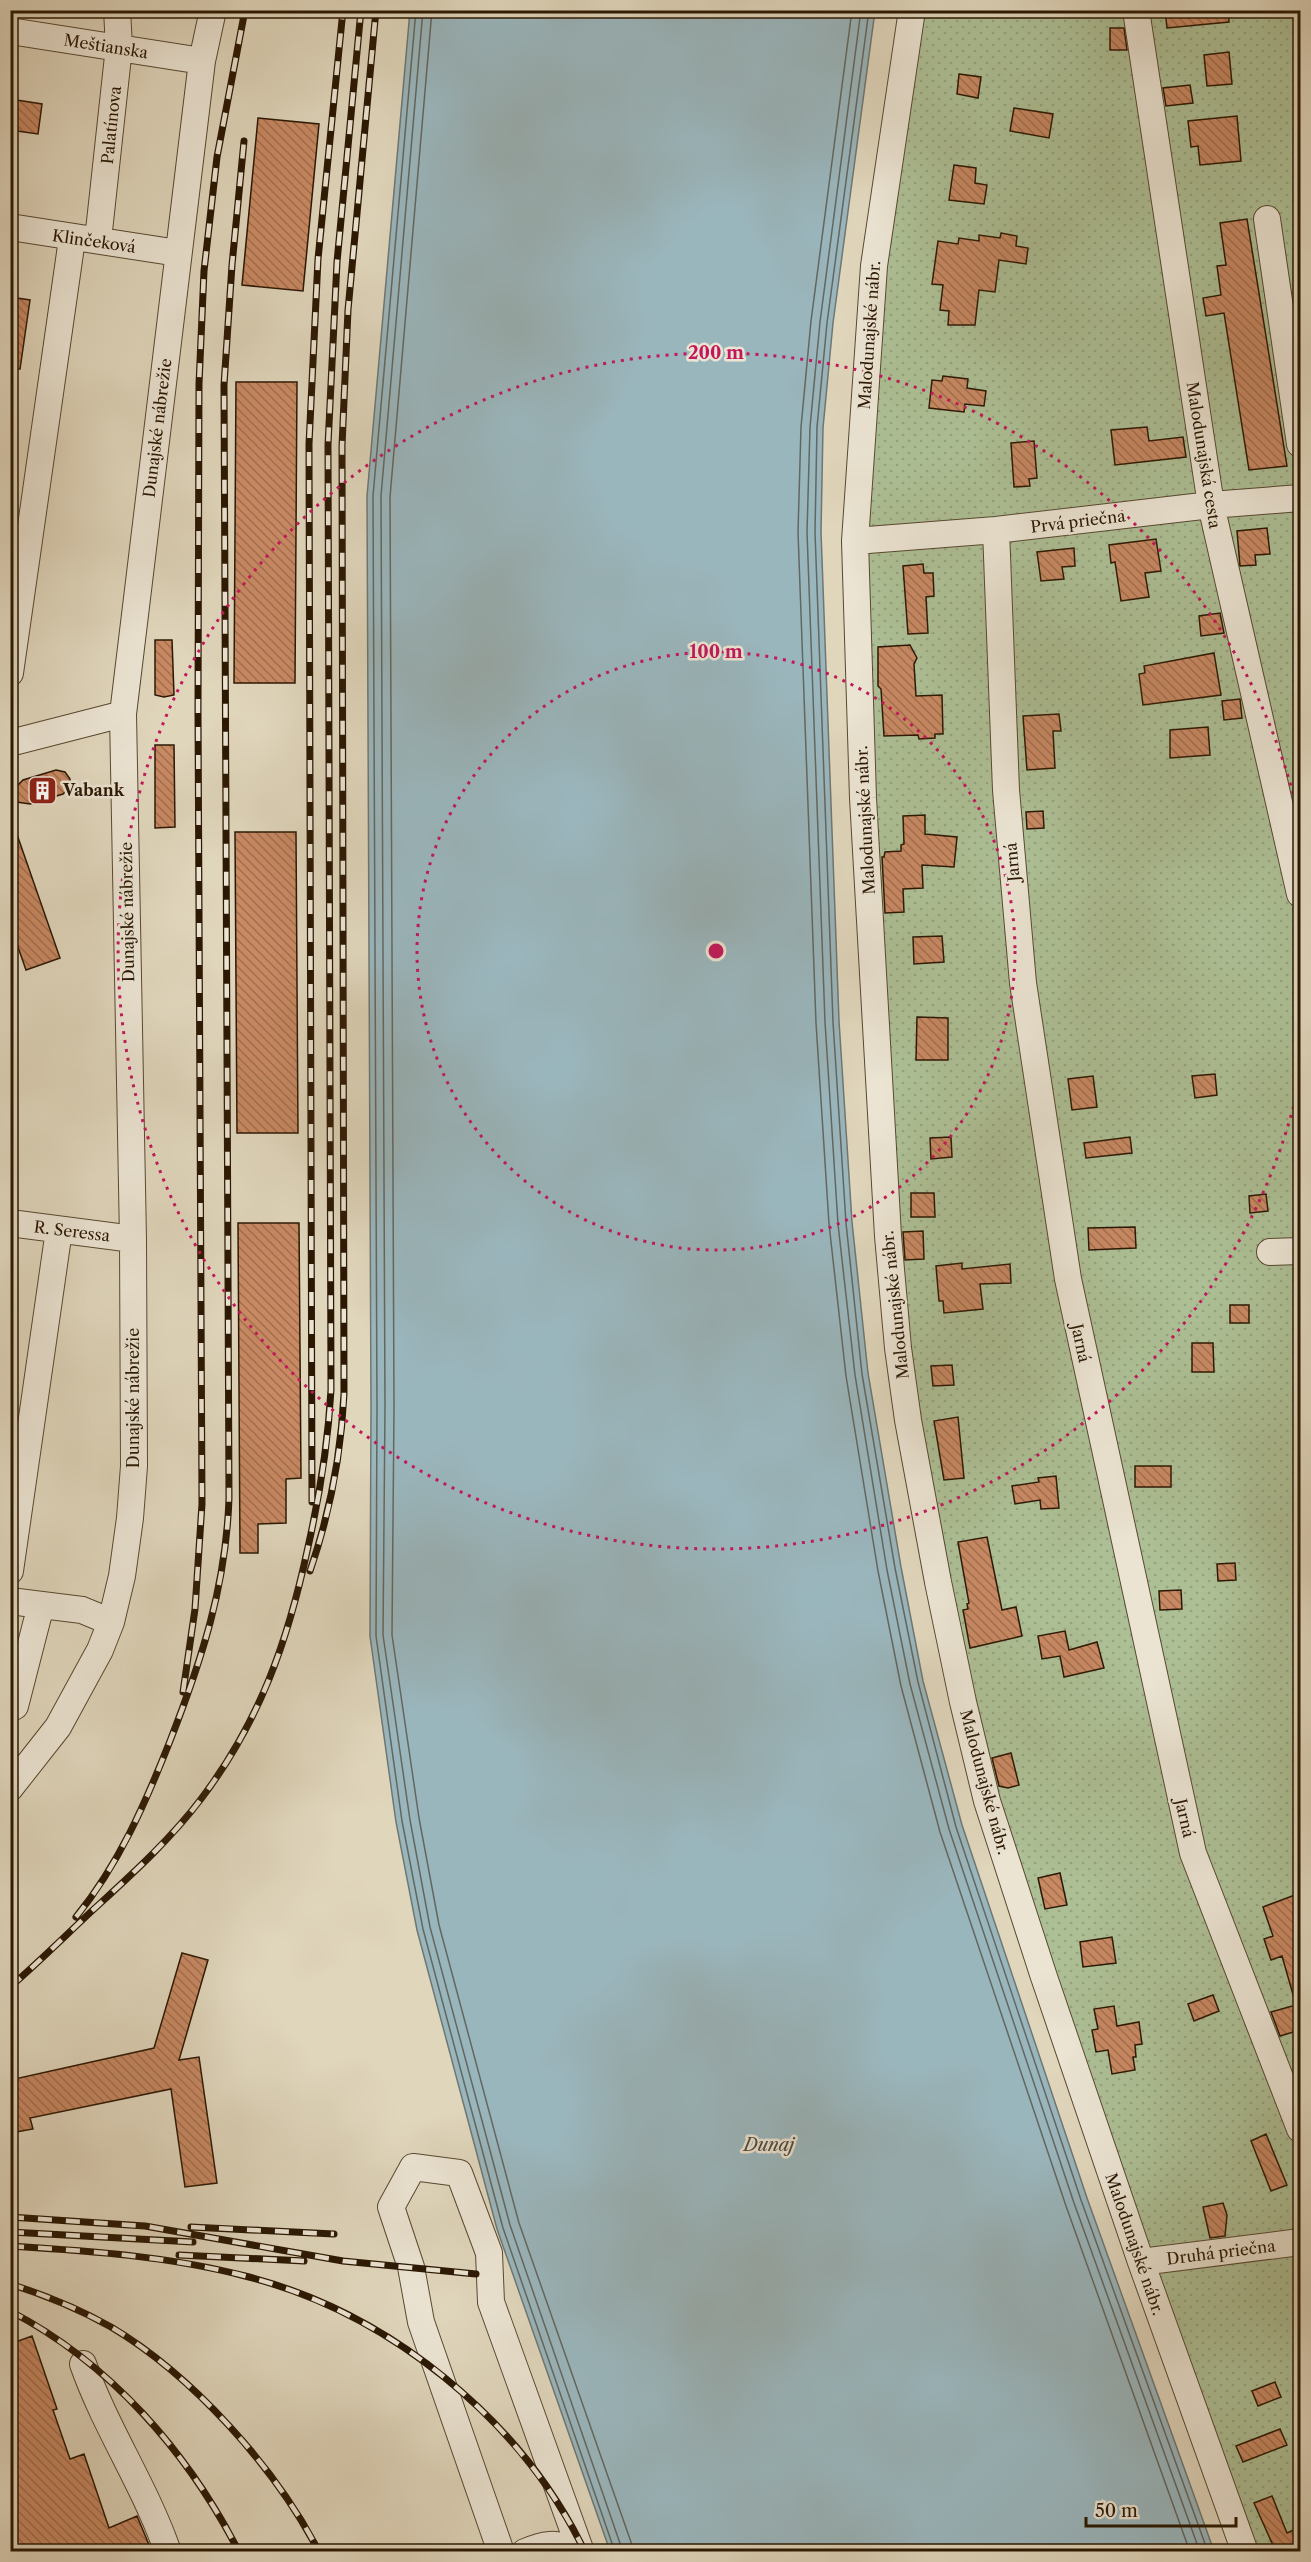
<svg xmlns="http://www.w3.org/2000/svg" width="1311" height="2562" font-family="'Libre Caslon Text',serif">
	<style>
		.grass { fill: url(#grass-dots); stroke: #6c6c4c; stroke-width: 1.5 }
		.water { fill: #9ab6bd; stroke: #6e7773; stroke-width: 1.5 }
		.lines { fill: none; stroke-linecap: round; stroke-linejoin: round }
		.shore { stroke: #626760; stroke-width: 1.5 }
		.building { fill: url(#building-back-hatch); stroke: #2b1803; stroke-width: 1.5 }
		.minor-casing { stroke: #584831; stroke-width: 28 }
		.minor { stroke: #ebe4d3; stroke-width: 26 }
		.rail-casing { stroke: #2b1803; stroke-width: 7 }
		.rail { stroke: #ebe4d3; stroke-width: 4.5; stroke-dasharray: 14; stroke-linecap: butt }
		.ring { fill: none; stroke: #c2185b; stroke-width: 3; stroke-dasharray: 3 6 }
		.labels { text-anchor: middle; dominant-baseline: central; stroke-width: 5; stroke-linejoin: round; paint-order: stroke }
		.street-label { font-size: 16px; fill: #2b1803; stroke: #ebe4d3 }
		.poi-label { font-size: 16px; font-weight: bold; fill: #2b1803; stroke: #ebe4d3; text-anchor: start }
		.water-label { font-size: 18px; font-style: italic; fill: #4c473b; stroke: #ebe4d3 }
		.centre { fill: #c2185b; stroke: #ebe4d3; stroke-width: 3 }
		.ring-label { font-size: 18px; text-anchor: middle; font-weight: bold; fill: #c2185b; stroke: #ebe4d3; stroke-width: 5; stroke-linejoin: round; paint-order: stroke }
	</style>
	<defs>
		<pattern id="grass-dots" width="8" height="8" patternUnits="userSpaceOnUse" patternTransform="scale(1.5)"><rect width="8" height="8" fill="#adbf95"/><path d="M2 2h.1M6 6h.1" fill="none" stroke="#95a37f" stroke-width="1.8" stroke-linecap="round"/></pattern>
		<pattern id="building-back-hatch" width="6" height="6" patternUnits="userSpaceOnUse" patternTransform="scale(1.5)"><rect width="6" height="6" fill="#c88963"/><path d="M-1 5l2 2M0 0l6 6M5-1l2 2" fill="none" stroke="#a36f4f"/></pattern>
	</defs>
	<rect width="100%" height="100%" fill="#e0d6bc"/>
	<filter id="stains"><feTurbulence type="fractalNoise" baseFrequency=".00333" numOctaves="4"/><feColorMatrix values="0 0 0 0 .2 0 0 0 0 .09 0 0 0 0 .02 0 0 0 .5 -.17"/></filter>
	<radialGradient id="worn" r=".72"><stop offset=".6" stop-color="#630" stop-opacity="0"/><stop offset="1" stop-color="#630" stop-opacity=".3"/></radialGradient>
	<path class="grass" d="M 919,11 L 1300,11 L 1300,2551 L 1254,2551 L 1002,1829 L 948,1594 L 910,1365 L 887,1075 L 864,626 L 874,324 Z"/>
	<path class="water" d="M 410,11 L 875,11 L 833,323 L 823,428 L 821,532 L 839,1021 L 852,1222 L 868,1373 L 901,1567 L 923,1681 L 962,1825 L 1087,2198 L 1214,2551 L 610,2551 L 497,2229 L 417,1930 L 396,1822 L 370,1636 L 371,1407 L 367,496 Z"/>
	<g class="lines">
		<path class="shore" d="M 416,10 L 373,496 L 377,1407 L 376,1636 L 402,1821 L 423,1929 L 503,2228 L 615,2552
			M 423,10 L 381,496 L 385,1407 L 383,1635 L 410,1820 L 430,1927 L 510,2225 L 623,2552
			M 432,10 L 390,497 L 394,1407 L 392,1635 L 419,1818 L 439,1925 L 519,2223 L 631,2542 L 632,2552
			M 852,10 L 811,321 L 801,427 L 798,532 L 816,1023 L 829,1224 L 846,1376 L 878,1571 L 901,1686 L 940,1832 L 1066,2206 L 1190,2552
			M 861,10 L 820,322 L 810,427 L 807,532 L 825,1022 L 838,1224 L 855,1375 L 887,1570 L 910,1684 L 949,1829 L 1074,2203 L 1200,2552
			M 869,10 L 827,323 L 817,427 L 815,532 L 833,1022 L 846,1223 L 862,1374 L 895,1568 L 918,1682 L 956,1827 L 1081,2200 L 1208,2552"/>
	</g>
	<path class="building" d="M 1165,10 L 1228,10 L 1229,22 L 1167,28 Z
		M 1110,28 L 1124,28 L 1127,50 L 1110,50 Z
		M 1229,52 L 1232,84 L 1207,86 L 1204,55 Z
		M 959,74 L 981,77 L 978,98 L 957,94 Z
		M 1190,85 L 1193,103 L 1166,106 L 1163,88 Z
		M 10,99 L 42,104 L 38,134 L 10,130 Z
		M 1014,108 L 1053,114 L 1049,138 L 1010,131 Z
		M 1237,116 L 1241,161 L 1200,165 L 1198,146 L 1191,147 L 1188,121 Z
		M 258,118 L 319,124 L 303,291 L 242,285 Z
		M 954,165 L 976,168 L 975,183 L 987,185 L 984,204 L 949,200 Z
		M 1247,219 L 1287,466 L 1249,470 L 1224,313 L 1206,316 L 1203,298 L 1221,295 L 1217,266 L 1226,265 L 1220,223 Z
		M 1001,233 L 1017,236 L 1016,246 L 1028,248 L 1026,264 L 999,260 L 995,292 L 979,290 L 975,325 L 948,325 L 949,311 L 940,310 L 943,285 L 932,284 L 938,241 L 958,244 L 959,238 L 979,241 L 979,235 L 1000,238 Z
		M 10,297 L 30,300 L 20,369 L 10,369 Z
		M 943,376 L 968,379 L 967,388 L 986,391 L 984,406 L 965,404 L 964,412 L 929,408 L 932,380 L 942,381 Z
		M 236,382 L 297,382 L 295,683 L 234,683 Z
		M 1147,427 L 1149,441 L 1183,437 L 1186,457 L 1115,465 L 1111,430 Z
		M 1034,441 L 1037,478 L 1029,479 L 1030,486 L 1014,487 L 1011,443 Z
		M 1267,528 L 1270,554 L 1255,555 L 1256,565 L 1240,566 L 1237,531 Z
		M 1156,539 L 1161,571 L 1145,573 L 1149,597 L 1121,601 L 1115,562 L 1111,563 L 1109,545 Z
		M 1074,548 L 1075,566 L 1062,567 L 1064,579 L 1041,581 L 1037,552 Z
		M 923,564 L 924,573 L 933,573 L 934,596 L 926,597 L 928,633 L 908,634 L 903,566 Z
		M 1220,613 L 1224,633 L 1201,636 L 1199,616 Z
		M 155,640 L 172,640 L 174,695 L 164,697 L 155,695 Z
		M 910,645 L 917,658 L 914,664 L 916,696 L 942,695 L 943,734 L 935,734 L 935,738 L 919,739 L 918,735 L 884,736 L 881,689 L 878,686 L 878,647 Z
		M 1214,653 L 1221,695 L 1143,705 L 1139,674 L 1145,673 L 1144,666 Z
		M 1240,699 L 1242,718 L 1224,720 L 1222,701 Z
		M 1059,714 L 1061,731 L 1053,731 L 1055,768 L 1027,770 L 1023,716 Z
		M 1208,727 L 1210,755 L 1170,758 L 1170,730 Z
		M 155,745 L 174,745 L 175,827 L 155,828 Z
		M 56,770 L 65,772 L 70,779 L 70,787 L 63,794 L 30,804 L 10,801 L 10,793 L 23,780 Z
		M 1043,811 L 1044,828 L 1027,829 L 1026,812 Z
		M 925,815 L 925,834 L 957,837 L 954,867 L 922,865 L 923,888 L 903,889 L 904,912 L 885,913 L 882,857 L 884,857 L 885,852 L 901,851 L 901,845 L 904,844 L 903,816 Z
		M 10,823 L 13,823 L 60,958 L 26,970 L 10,924 Z
		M 235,832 L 296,832 L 298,1133 L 237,1133 Z
		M 942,936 L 944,962 L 914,964 L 913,937 Z
		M 917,1017 L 948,1018 L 948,1060 L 916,1060 Z
		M 1215,1074 L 1217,1095 L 1195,1098 L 1192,1076 Z
		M 1093,1076 L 1097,1107 L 1072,1110 L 1068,1079 Z
		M 951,1137 L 952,1157 L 931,1159 L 930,1138 Z
		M 1130,1137 L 1132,1153 L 1086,1158 L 1084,1143 Z
		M 911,1193 L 934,1193 L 935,1217 L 911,1217 Z
		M 1266,1194 L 1268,1211 L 1250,1213 L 1249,1196 Z
		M 238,1223 L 299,1223 L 301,1478 L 286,1479 L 286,1523 L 258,1524 L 258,1553 L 240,1553 Z
		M 1135,1227 L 1136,1248 L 1089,1250 L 1088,1228 Z
		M 923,1231 L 924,1259 L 905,1260 L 903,1232 Z
		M 962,1263 L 962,1269 L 1010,1264 L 1011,1283 L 980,1284 L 983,1309 L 944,1313 L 943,1301 L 939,1301 L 936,1266 Z
		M 1230,1305 L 1249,1305 L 1249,1323 L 1230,1323 Z
		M 1192,1343 L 1213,1343 L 1214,1372 L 1192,1372 Z
		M 952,1365 L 954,1385 L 933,1386 L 931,1366 Z
		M 958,1417 L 964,1478 L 944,1480 L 934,1421 Z
		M 1135,1466 L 1171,1466 L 1171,1487 L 1135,1487 Z
		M 1056,1476 L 1059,1508 L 1041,1509 L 1040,1500 L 1015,1504 L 1012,1486 L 1039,1482 L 1038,1478 Z
		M 987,1537 L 1002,1610 L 1016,1607 L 1022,1636 L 970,1648 L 963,1610 L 968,1609 L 967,1604 L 969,1603 L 958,1542 Z
		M 1235,1563 L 1236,1580 L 1218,1581 L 1217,1564 Z
		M 1181,1590 L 1182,1609 L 1160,1610 L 1159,1591 Z
		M 1065,1631 L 1069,1650 L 1097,1642 L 1104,1668 L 1064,1677 L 1060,1656 L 1042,1659 L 1038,1636 Z
		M 1011,1753 L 1019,1785 L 1008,1788 L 999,1786 L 992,1758 Z
		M 1060,1873 L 1067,1905 L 1045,1909 L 1038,1878 Z
		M 1300,1893 L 1300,2030 L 1280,2036 L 1271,2012 L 1296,2005 L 1282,1956 L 1271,1960 L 1264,1939 L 1273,1936 L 1263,1907 Z
		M 1112,1937 L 1116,1963 L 1083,1967 L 1080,1942 Z
		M 182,1953 L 208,1960 L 179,2060 L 199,2057 L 217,2183 L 185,2187 L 171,2089 L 30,2118 L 33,2129 L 10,2133 L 10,2080 L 154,2048 Z
		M 1213,1995 L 1219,2011 L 1194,2021 L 1188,2004 Z
		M 1114,2006 L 1117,2026 L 1139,2022 L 1142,2044 L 1135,2045 L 1136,2057 L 1133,2057 L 1135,2070 L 1112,2074 L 1108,2050 L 1096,2052 L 1092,2030 L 1098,2029 L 1094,2009 Z
		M 1266,2134 L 1287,2185 L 1271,2191 L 1251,2141 Z
		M 1223,2203 L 1227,2215 L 1225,2236 L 1210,2238 L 1203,2207 Z
		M 32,2336 L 57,2409 L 53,2410 L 70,2459 L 84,2454 L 109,2528 L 137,2516 L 152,2552 L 10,2552 L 10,2344 Z
		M 1275,2382 L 1281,2397 L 1258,2406 L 1252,2391 Z
		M 1280,2429 L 1287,2445 L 1243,2462 L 1236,2446 Z
		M 1272,2496 L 1287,2533 L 1300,2527 L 1300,2552 L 1276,2552 L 1254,2503 Z"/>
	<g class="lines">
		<defs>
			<path id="minor" d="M 912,10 L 874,266 L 855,541 L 863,798 L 888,1236 L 898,1348 L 908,1420 L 938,1582 L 963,1702 L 987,1801 L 1043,1974 L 1141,2262 L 1245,2552
				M 1136,10 L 1211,505 L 1300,894
				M 10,31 L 202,61
				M 1267,219 L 1300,444
				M 10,227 L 178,253
				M 98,240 L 119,47 L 117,10
				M 996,530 L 1006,790 L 1023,983 L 1068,1279 L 1193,1853 L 1300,2129
				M 855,541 L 996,530 L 1211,505 L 1300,498
				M 10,673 L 72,239
				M 10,743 L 123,714
				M 10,1223 L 133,1239
				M 1270,1252 L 1300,1251
				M 10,1571 L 59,1230
				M 10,1601 L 82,1610 L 111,1622
				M 10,1709 L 15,1706 L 41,1605
				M 10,1788 L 58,1727 L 100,1650 L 111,1622 L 122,1576 L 130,1518 L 134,1466 L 133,1239 L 123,714 L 202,61 L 213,10
				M 1141,2262 L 1300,2242
				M 83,2364 C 106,2429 145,2486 168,2552
				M 501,2552 L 421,2322 L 411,2267 L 391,2207 L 413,2167 L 459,2173 L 489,2253 L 491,2302 L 581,2552
				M 525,2552 C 541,2545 559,2540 573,2552"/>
		</defs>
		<use href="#minor" class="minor-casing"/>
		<use href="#minor" class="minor"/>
		<defs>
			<path id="rail" d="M 312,1502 L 309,444 L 318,259 L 343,10
				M 310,1571 C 330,1513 341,1455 344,1394 L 342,446 L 348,310 L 376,10
				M 183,1692 L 195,1609 L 202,1504 L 198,711 L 199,384 L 204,271 L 217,157 L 245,10
				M 76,1917 C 119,1864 145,1804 170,1741 C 202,1659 226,1586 229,1498 L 224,385 L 232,265 L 244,141
				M 10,1987 C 39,1962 66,1935 94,1909 C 131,1875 170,1840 201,1799 C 260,1721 288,1641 308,1547 C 320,1494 328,1443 331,1390 L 328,445 L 337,262 L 361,10
				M 10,2217 L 145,2226 L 343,2261 L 476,2274
				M 191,2227 L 334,2234
				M 10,2232 L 193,2242
				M 10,2246 C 90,2251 168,2256 245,2276 C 388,2312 521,2419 585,2552
				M 179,2255 L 304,2261
				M 10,2284 C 45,2295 79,2309 111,2327 C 192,2375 276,2468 319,2552
				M 10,2311 C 110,2363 188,2452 239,2552"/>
		</defs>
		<use href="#rail" class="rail-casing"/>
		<use href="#rail" class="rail"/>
	</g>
	<g class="ring">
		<circle cx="716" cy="951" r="299"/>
		<path d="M1300 1080A598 598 0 1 1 1300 822"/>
	</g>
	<defs>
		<symbol id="building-square" viewBox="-11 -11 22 22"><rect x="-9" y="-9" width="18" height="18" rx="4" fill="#8f2418" stroke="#ebe4d3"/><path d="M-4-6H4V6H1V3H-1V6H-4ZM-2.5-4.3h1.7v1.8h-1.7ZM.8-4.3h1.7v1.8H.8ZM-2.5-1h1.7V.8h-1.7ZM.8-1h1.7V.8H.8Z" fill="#fff"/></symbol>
	</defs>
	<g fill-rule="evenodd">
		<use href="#building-square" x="26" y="774" width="33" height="33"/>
	</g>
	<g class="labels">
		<g class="street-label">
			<text transform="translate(106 46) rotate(9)">Meštianska</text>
			<text transform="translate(111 125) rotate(-84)">Palatínova</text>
			<text transform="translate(94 241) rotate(8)">Klinčeková</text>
			<text transform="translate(869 335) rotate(-86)">Malodunajské nábr.</text>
			<text transform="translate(157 428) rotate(-83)">Dunajské nábrežie</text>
			<text transform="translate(1204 455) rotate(81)">Malodunajská cesta</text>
			<text transform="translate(1078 521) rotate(-7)">Prvá priečna</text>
			<text transform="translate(865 820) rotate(-93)">Malodunajské nábr.</text>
			<text transform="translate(1012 862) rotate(-95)">Jarná</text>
			<text transform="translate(127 912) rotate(-91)">Dunajské nábrežie</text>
			<text transform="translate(72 1231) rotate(7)">R. Seressa</text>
			<text transform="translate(895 1305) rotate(-96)">Malodunajské nábr.</text>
			<text transform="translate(1081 1343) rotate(78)">Jarná</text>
			<text transform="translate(133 1398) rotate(-90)">Dunajské nábrežie</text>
			<text transform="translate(985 1782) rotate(75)">Malodunajské nábr.</text>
			<text transform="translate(1185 1818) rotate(77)">Jarná</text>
			<text transform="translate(1135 2244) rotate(71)">Malodunajské nábr.</text>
			<text transform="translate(1221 2252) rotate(-7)">Druhá priečna</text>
		</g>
		<g class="poi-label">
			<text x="63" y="790">Vabank</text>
		</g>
		<g class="water-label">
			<text x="769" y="2145">Dunaj</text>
		</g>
	</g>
	<circle cx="716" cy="951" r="9" class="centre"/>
	<g class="ring-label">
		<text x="716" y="359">200 m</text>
		<text x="716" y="658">100 m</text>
	</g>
	<rect width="1311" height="2562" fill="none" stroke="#e0d6bc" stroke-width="36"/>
	<rect x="12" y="12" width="1287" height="2538" fill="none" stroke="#2b1803" stroke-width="3"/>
	<rect x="18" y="18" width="1275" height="2526" fill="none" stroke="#2b1803" stroke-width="1.5"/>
	<path d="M1086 2517v9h150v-9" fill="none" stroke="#2b1803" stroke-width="3"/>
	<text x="1095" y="2517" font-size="18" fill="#2b1803" stroke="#ebe4d3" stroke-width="4.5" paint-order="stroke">50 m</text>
	<rect width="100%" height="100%" filter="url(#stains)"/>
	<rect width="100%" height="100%" fill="url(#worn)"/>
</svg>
